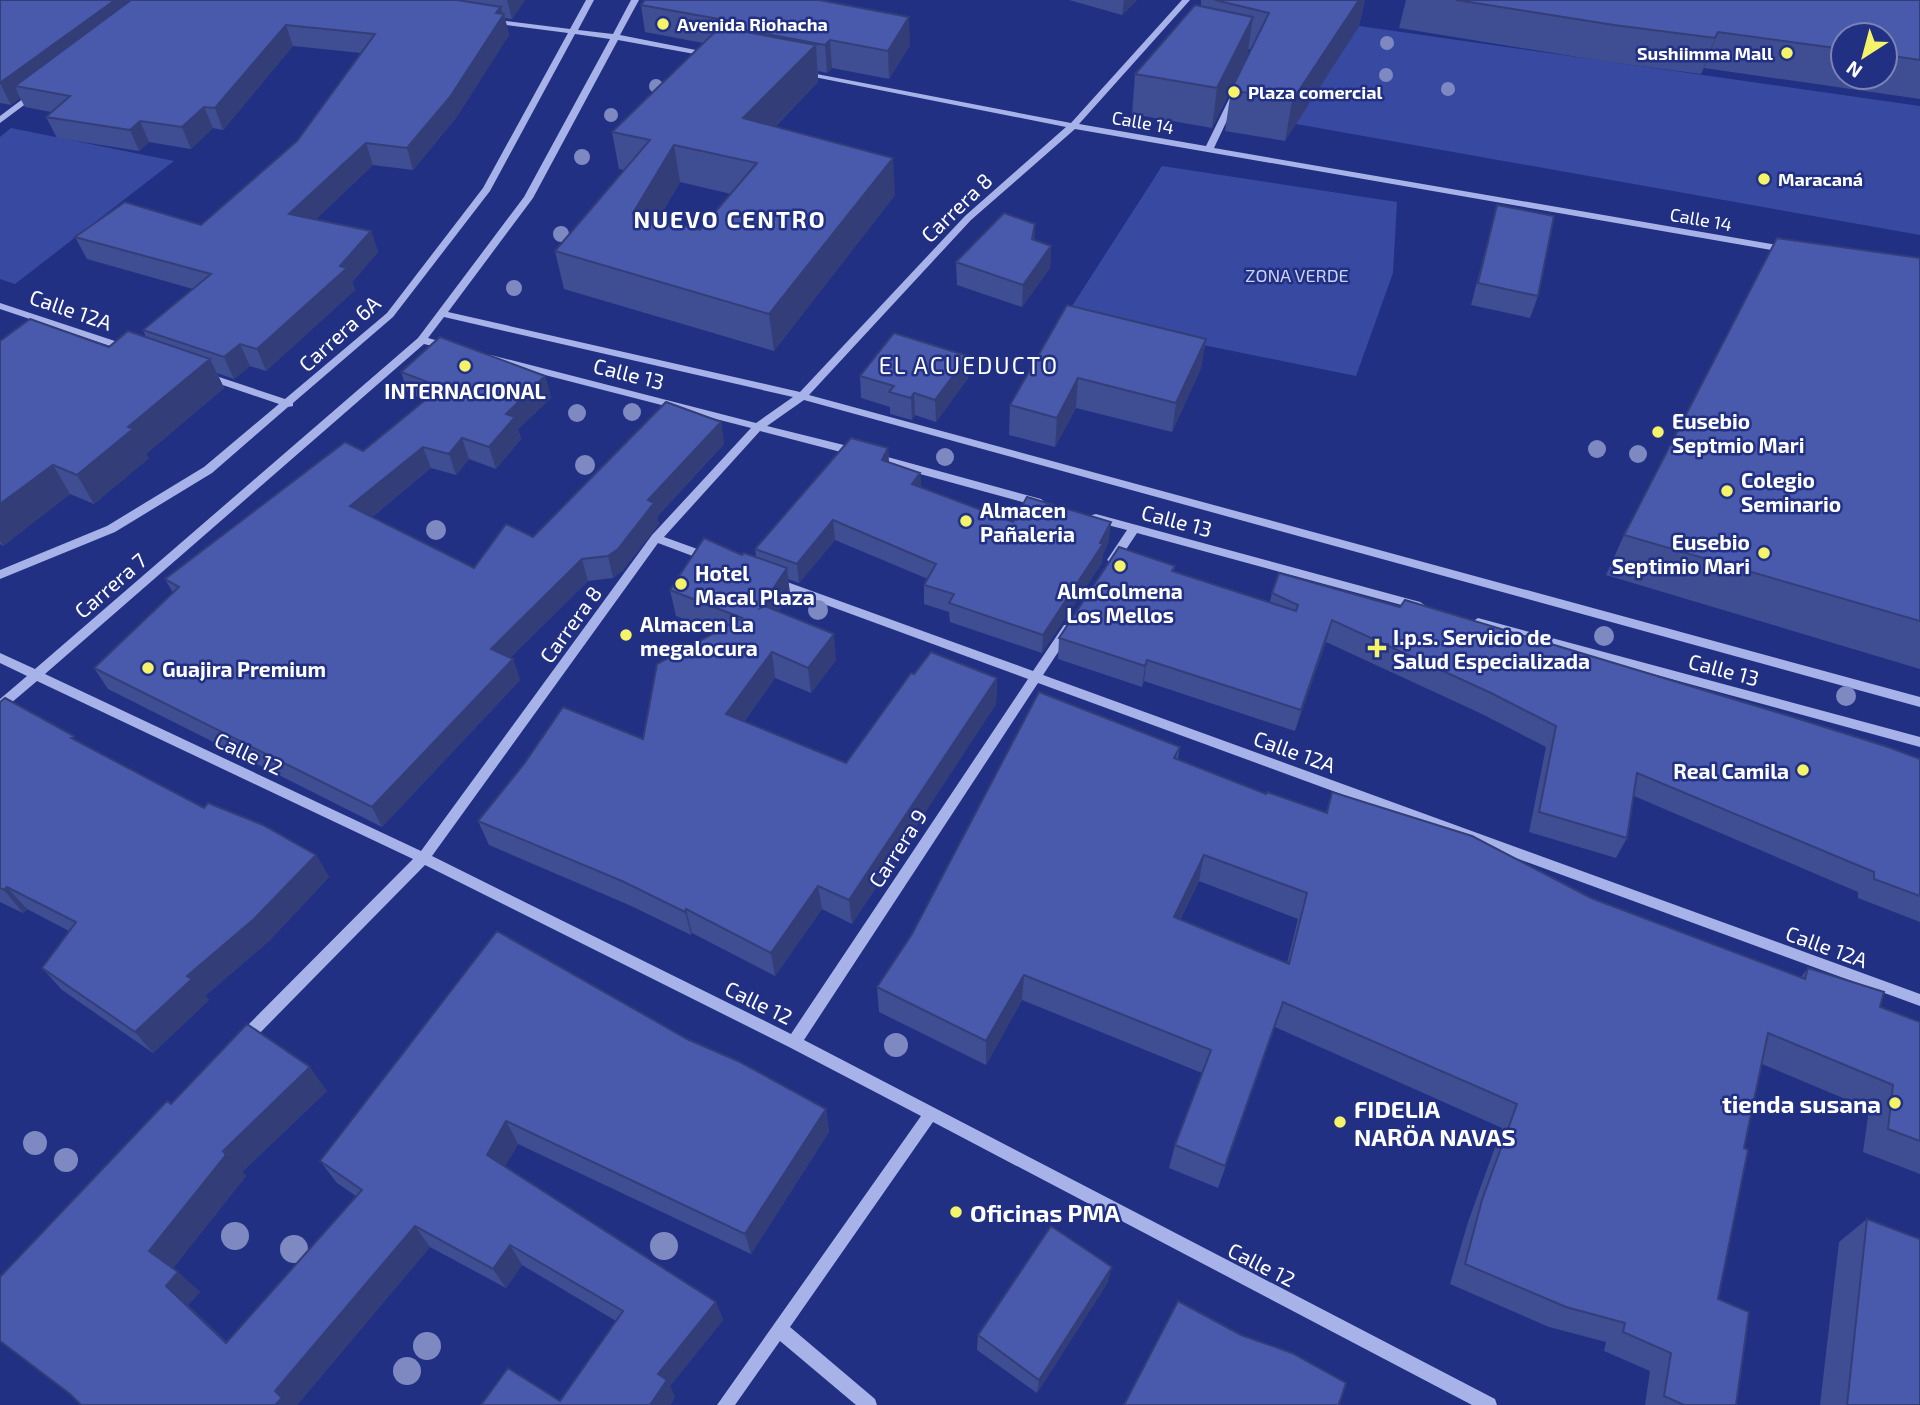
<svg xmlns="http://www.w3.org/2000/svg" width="1920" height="1405" font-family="'Exo 2',sans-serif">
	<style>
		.green { fill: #3849a1 }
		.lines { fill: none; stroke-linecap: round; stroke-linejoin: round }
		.minor { fill: #a7b2e8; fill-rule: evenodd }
		.tree { fill: #7e89c2 }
		.wall { fill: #3f4d93; fill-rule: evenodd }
		.shaded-wall { fill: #333e78 }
		.building { fill: #4959ab; stroke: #333e78; stroke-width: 2; fill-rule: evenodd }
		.poi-dot { fill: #f5f468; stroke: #213082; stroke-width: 2.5 }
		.labels { text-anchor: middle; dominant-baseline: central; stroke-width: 5; stroke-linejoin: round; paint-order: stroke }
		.far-poi-label { font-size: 18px; font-weight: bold; fill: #fff; stroke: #213082; text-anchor: start }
		.far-street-label { font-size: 18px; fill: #fff; stroke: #213082 }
		.far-park-label { font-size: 18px; fill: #cbd2f6; stroke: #213082 }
		.street-label { font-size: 21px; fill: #fff; stroke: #213082 }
		.poi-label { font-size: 21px; font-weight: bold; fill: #fff; stroke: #213082; text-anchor: start }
		.far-district-label { font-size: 23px; font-weight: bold; letter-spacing: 2px; fill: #fff; stroke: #213082 }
		.neighbourhood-label { font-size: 23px; letter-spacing: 2px; fill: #fff; stroke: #213082 }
		.near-poi-label { font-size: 24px; font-weight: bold; fill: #fff; stroke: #213082; text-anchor: start }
	</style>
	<rect width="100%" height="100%" fill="#213082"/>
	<path class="green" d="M 1359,26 L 1920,106 L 1920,235 L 1296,124 Z
		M 11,128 L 174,161 L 15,284 L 0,279 L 0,137 Z
		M 1162,166 L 1397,202 L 1393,273 L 1356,376 L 1065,317 Z"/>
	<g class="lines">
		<path class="minor" d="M 586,0 L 594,0 L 578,30 L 613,34 L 631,0 L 639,0 L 620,35 L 711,53 L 715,55 L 711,57 L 618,40 L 533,198 L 448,312 L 800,392 L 965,216 L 1066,127 L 804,75 L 801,75 L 801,71 L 1071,123 L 1182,0 L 1190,0 L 1079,124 L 1206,146 L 1231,95 L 1235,92 L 1239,95 L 1214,148 L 1789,247 L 1794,250 L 1789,253 L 1075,129 L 971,220 L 809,395 L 1920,697 L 1920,707 L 804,400 L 767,426 L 860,449 L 861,452 L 860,455 L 856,456 L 760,431 L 664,537 L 714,555 L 716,558 L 714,561 L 706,561 L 658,543 L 432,856 L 791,1034 L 1028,679 L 772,585 L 770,582 L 776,578 L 1033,671 L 1064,625 L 1072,625 L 1074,628 L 1072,631 L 1043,675 L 1920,994 L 1920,1006 L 1038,683 L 804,1040 L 1495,1399 L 1497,1405 L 1472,1405 L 933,1122 L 790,1327 L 875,1399 L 877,1405 L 856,1405 L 780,1341 L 735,1405 L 717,1405 L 921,1116 L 789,1047 L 425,865 L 247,1046 L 242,1048 L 237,1046 L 235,1041 L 237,1036 L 413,859 L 37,681 L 4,709 L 0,711 L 0,699 L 27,676 L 0,663 L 0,653 L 35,669 L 418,338 L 524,197 L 610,39 L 575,34 L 490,191 L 393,317 L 293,403 L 293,406 L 288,407 L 212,473 L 115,532 L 0,579 L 0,570 L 107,526 L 204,467 L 279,404 L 202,378 L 202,374 L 210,374 L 285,399 L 387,313 L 483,188 L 568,33 L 490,23 L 486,21 L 490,19 L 570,29 ZM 444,317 L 793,397 L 756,423 L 491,355 L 487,356 L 487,360 L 751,428 L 652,535 L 421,851 L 45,674 L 424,344 L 449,350 L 453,349 L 453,345 L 428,338 Z
			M 32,92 L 39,94 L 0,123 L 0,116 Z
			M 0,303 L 130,346 L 131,348 L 126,351 L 122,350 L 0,309 Z
			M 873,453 L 1041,499 L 1046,503 L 1041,507 L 869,460 L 868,457 L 869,454 Z
			M 1096,514 L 1420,602 L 1426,606 L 1420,610 L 1137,533 L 1117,563 L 1113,564 L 1107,560 L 1127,530 L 1092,521 L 1090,518 L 1092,515 Z
			M 1478,618 L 1920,737 L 1920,747 L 1474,625 L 1472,622 Z"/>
	</g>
	<g class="tree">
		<circle cx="1387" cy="43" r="7"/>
		<circle cx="1386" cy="75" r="7"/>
		<circle cx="656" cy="86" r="7"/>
		<circle cx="1448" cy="89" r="7"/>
		<circle cx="611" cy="115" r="7"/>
		<circle cx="582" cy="157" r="8"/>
		<circle cx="561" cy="234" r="8"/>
		<circle cx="514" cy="288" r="8"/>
		<circle cx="632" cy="412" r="9"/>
		<circle cx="577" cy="413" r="9"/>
		<circle cx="1597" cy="449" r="9"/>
		<circle cx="1638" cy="454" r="9"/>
		<circle cx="945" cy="457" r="9"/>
		<circle cx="585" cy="465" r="10"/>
		<circle cx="436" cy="530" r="10"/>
		<circle cx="818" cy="610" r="10"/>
		<circle cx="1604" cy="636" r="10"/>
		<circle cx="1846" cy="696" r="10"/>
		<circle cx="896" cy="1045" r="12"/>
		<circle cx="35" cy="1143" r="12"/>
		<circle cx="66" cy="1160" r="12"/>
		<circle cx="235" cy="1236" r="14"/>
		<circle cx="664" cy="1246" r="14"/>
		<circle cx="294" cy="1249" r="14"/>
		<circle cx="427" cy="1346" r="14"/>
		<circle cx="407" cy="1371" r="14"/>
	</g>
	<path class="wall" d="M 0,0 L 525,0 L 512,19 L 505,18 L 509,35 L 456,118 L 413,170 L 373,165 L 315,220 L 371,231 L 378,252 L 352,282 L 355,290 L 266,371 L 250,366 L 234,379 L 217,373 L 224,388 L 146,454 L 149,458 L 94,504 L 70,494 L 3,546 L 0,544 L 0,341 L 109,347 L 146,337 L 143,330 L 193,289 L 87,259 L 75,237 L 201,225 L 297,141 L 361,53 L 293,46 L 223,130 L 213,128 L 191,149 L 149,142 L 139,151 L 57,138 L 46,117 L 51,112 L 25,107 L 20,98 L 11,105 L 0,103 Z
		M 1069,0 L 1137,0 L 1122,15 Z
		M 1201,0 L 1365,0 L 1359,26 L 1285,141 L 1225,131 L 1231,90 L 1251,50 L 1248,49 L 1247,57 L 1212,128 L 1132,114 L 1135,74 L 1201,6 Z
		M 1406,0 L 1920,0 L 1920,99 L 1704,68 L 1701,74 L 1602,61 L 1399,28 ZM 1843,35 L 1885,35 L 1885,77 L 1843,77 Z
		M 641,5 L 910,45 L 889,79 L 832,68 L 827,73 L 818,71 L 818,82 L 775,127 L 895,195 L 774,351 L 564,289 L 555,251 L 625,170 L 619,169 L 612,132 L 703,43 L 645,32 ZM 680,182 L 731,194 L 700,230 L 658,220 Z
		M 1497,205 L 1538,296 L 1530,318 L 1471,305 Z
		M 1035,224 L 1034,240 L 1051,246 L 1050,268 L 1022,307 L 957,285 L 956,262 Z
		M 1920,258 L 1920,669 L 1606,575 L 1624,535 Z
		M 1067,305 L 1206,339 L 1201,368 L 1172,432 L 1076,408 L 1055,447 L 1009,435 L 1010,405 Z
		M 401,372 L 545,376 L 551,398 L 518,429 L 521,439 L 496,469 L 469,459 L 456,475 L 431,468 L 372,517 L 474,568 L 533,537 L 721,422 L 724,444 L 657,517 L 659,524 L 623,570 L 613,578 L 588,581 L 510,658 L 513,659 L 520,680 L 382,827 L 108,689 L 94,668 L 173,593 L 165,579 L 363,451 L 426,400 L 408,393 Z
		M 860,376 L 968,378 L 936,422 L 915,415 L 912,420 L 890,414 L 890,407 L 861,398 Z
		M 888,448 L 889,462 L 920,473 L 921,488 L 1013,522 L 1109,541 L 1103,554 L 1102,563 L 1042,653 L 950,622 L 949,612 L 924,604 L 924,585 L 928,579 L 835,540 L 799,583 L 788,579 L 790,594 L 779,611 L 836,660 L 811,693 L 775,678 L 744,722 L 846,763 L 914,674 L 997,678 L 996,704 L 852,924 L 822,909 L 775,976 L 692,933 L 691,935 L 629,905 L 489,845 L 478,821 L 643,739 L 716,632 L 676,616 L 670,590 L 742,555 L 756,557 L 755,549 Z
		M 1175,566 L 1174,571 L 1270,602 L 1272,593 L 1920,759 L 1920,922 L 1858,898 L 1858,892 L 1634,796 L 1627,838 L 1616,858 L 1529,832 L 1546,747 L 1482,714 L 1326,642 L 1295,731 L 1144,681 L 1142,687 L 1058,659 L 1059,638 Z
		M 0,702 L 78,742 L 204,808 L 316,855 L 329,877 L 269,941 L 205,996 L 209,1000 L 153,1053 L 62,990 L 42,968 L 69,931 L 27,909 L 23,913 L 0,902 Z
		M 1180,747 L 1178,759 L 1266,794 L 1326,812 L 1332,792 L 1591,898 L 1801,977 L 1808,968 L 1880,1007 L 1920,1022 L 1920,1174 L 1863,1152 L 1869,1109 L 1762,1064 L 1744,1148 L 1718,1299 L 1736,1405 L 1645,1405 L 1650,1371 L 1604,1351 L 1606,1342 L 1549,1327 L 1450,1284 L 1468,1222 L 1502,1128 L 1275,1027 L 1218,1188 L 1169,1168 L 1175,1145 L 1202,1073 L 1022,1000 L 986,1065 L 879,1012 L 877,987 ZM 1199,881 L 1298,919 L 1287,963 L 1180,920 Z
		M 687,1039 L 826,1109 L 829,1132 L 751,1254 L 518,1144 L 505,1166 L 716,1302 L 723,1320 L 670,1386 L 675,1397 L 670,1405 L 481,1405 L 560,1401 L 616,1321 L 522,1265 L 506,1288 L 430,1247 L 297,1405 L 81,1405 L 171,1104 L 327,1091 L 242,1172 L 246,1176 L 173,1268 L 200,1292 L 188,1305 L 227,1342 L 356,1196 L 337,1183 L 320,1161 Z
		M 1867,1219 L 1920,1405 L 1820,1405 L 1839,1242 Z
		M 1108,1282 L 1037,1393 L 977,1350 L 978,1335 Z"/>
	<path class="shaded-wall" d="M 115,0 L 152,0 L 15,86 L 20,98 L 11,105 L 0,83 Z
		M 507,0 L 525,0 L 512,19 Z
		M 1124,0 L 1137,0 L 1122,15 Z
		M 1359,0 L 1365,0 L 1359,26 L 1285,141 L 1292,101 Z
		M 501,7 L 503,16 L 504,14 L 509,35 L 456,118 L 413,170 L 407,148 Z
		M 909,17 L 910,45 L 889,79 L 888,51 Z
		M 1253,17 L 1247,57 L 1212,128 L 1217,88 Z
		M 286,25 L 293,46 L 223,130 L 215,108 Z
		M 1718,32 L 1704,68 L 1701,74 L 1715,38 Z
		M 830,40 L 832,68 L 827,73 L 825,45 Z
		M 816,45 L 818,82 L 747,155 L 743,118 Z
		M 204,107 L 213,128 L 191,149 L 182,127 Z
		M 140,121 L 149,142 L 139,151 L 130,130 Z
		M 366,143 L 373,165 L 298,236 L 289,214 Z
		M 674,145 L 680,182 L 640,251 L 633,213 Z
		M 893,158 L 895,195 L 774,351 L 769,314 Z
		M 371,231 L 378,252 L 352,282 L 355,290 L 266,371 L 257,349 L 340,266 Z
		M 1051,246 L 1050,268 L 1022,307 L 1023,285 Z
		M 1206,339 L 1201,368 L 1172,432 L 1176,403 Z
		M 240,344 L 250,366 L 234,379 L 224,357 Z
		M 968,356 L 968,378 L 936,422 L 935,400 Z
		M 210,359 L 224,388 L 146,454 L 149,458 L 94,504 L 77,475 L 128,427 Z
		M 545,376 L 551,398 L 518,429 L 521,439 L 496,469 L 489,447 L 506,414 Z
		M 1078,378 L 1076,408 L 1055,447 L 1057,418 Z
		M 914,393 L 915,415 L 912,420 L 911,398 Z
		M 721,422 L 724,444 L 657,517 L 659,524 L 623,570 L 613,578 L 608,556 L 648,500 Z
		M 462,438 L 469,459 L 456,475 L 449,454 Z
		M 423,447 L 431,468 L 359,527 L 350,506 Z
		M 888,448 L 889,468 L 882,460 Z
		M 53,465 L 70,494 L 3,546 L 0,541 L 0,504 Z
		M 920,473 L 921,492 L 912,484 Z
		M 833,520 L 835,540 L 799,583 L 797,564 Z
		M 1111,522 L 1109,541 L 1103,554 L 1102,563 L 1042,653 L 1043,635 L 1100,543 Z
		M 582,559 L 588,581 L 498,670 L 491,649 Z
		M 787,568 L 790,594 L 763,634 L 760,608 Z
		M 1332,620 L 1326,642 L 1295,731 L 1301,710 Z
		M 834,634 L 836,660 L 811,693 L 808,668 Z
		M 772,652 L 775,678 L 731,740 L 726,714 Z
		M 513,659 L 520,680 L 382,827 L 372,807 Z
		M 1147,660 L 1144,681 L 1142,687 L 1145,666 Z
		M 997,678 L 996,704 L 852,924 L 849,900 Z
		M 316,855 L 329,877 L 269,941 L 205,996 L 209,1000 L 153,1053 L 135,1032 L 187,976 Z
		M 1204,855 L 1199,881 L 1168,943 L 1174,917 Z
		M 818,886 L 822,909 L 775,976 L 771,953 Z
		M 7,887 L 27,909 L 23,913 L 4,890 Z
		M 686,909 L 692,933 L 691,935 L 685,912 Z
		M 1024,975 L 1022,1000 L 986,1065 L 986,1041 Z
		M 310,1067 L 327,1091 L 242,1172 L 246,1176 L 171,1271 L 149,1251 L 223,1151 Z
		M 826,1109 L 829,1132 L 751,1254 L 745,1234 Z
		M 506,1121 L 518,1144 L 499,1177 L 487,1155 Z
		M 415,1226 L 430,1247 L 297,1405 L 275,1405 L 275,1391 Z
		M 510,1245 L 522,1265 L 506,1288 L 493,1269 Z
		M 1112,1267 L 1108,1282 L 1037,1393 L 1039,1380 Z
		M 178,1272 L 200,1292 L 188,1305 L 246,1361 L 226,1343 L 166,1286 Z
		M 716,1302 L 723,1320 L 670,1386 L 675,1397 L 670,1405 L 650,1405 L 658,1374 Z"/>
	<path class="building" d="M 0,0 L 115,0 L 0,83 Z
		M 131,0 L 457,0 L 501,7 L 496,13 L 504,14 L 450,97 L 407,148 L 366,143 L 289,214 L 371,231 L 340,266 L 347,268 L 257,349 L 240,344 L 224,357 L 143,330 L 211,274 L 75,237 L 125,202 L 201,225 L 297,141 L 375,34 L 286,25 L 215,108 L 204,107 L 182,127 L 140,121 L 130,130 L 46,117 L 70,96 L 15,86 Z
		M 645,0 L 819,0 L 909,17 L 888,51 L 830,40 L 825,45 L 730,27 L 735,22 L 641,5 Z
		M 1215,0 L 1359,0 L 1292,101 L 1231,90 L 1269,13 Z
		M 1456,0 L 1920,0 L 1920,60 L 1885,55 L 1885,35 L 1843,35 L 1843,49 L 1718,32 L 1715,38 L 1614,25 Z
		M 1195,5 L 1253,17 L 1217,88 L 1135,74 Z
		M 720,27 L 816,45 L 743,118 L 893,158 L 769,314 L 555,251 L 650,140 L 612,132 ZM 674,145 L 757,163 L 700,230 L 633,213 Z
		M 1497,205 L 1554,216 L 1538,296 L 1478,283 Z
		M 1004,213 L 1035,224 L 1032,239 L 1051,246 L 1023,285 L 956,262 Z
		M 1777,238 L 1920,258 L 1920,621 L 1624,535 Z
		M 1067,305 L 1206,339 L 1176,403 L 1078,378 L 1057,418 L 1010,405 Z
		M 30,319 L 109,347 L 128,331 L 210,359 L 128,427 L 133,429 L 77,475 L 53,465 L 0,504 L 0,341 Z
		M 894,333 L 968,356 L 935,400 L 914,393 L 911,398 L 889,392 L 894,386 L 860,376 Z
		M 440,337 L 545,376 L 506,414 L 515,417 L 489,447 L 462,438 L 449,454 L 423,447 L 350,506 L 474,568 L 506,524 L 533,537 L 666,402 L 721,422 L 648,500 L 654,503 L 618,549 L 608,556 L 582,559 L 491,649 L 513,659 L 372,807 L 94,668 L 179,587 L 165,579 L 345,442 L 363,451 L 441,387 L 401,372 Z
		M 851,438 L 888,448 L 882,460 L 920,473 L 912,484 L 1013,522 L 1027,497 L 1111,522 L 1100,543 L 1103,544 L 1043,635 L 949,603 L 954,594 L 924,585 L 936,564 L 833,520 L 797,564 L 755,549 Z
		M 704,538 L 742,555 L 744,553 L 787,568 L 760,608 L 765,606 L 834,634 L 808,668 L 772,652 L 726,714 L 846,763 L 911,673 L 914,674 L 931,652 L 997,678 L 849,900 L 818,886 L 771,953 L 686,909 L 685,912 L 622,881 L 478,821 L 524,764 L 563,707 L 643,739 L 657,664 L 742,618 L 670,590 Z
		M 1119,547 L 1175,566 L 1172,571 L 1296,611 L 1298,605 L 1272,593 L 1279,573 L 1400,607 L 1405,600 L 1783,714 L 1888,747 L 1920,759 L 1920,896 L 1874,879 L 1874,872 L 1637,773 L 1627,838 L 1539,812 L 1556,726 L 1491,693 L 1332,620 L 1301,710 L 1147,660 L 1145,666 L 1059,638 Z
		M 1039,692 L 1180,747 L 1174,758 L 1266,794 L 1267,792 L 1327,813 L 1332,792 L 1472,836 L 1591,898 L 1805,979 L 1808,968 L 1884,992 L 1880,1007 L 1920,1022 L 1920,1141 L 1888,1129 L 1893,1085 L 1768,1033 L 1744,1148 L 1748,1150 L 1718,1299 L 1749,1312 L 1736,1405 L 1684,1405 L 1664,1396 L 1671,1353 L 1623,1332 L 1625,1323 L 1566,1307 L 1465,1264 L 1482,1200 L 1517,1104 L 1283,1002 L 1225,1166 L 1175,1145 L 1211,1050 L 1024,975 L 986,1041 L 877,987 L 912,934 ZM 1204,855 L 1307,893 L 1289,964 L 1174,917 Z
		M 5,698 L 74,736 L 71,738 L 204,808 L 208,803 L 263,825 L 316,855 L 254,919 L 187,976 L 192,979 L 135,1032 L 42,968 L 76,922 L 7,887 L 4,890 L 0,888 L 0,702 Z
		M 497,931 L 687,1039 L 740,1062 L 826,1109 L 745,1234 L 506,1121 L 487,1155 L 716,1302 L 658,1374 L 667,1380 L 650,1405 L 481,1405 L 508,1368 L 560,1401 L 623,1311 L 510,1245 L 493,1269 L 415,1226 L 275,1391 L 282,1398 L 275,1405 L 81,1405 L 70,1394 L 0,1341 L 0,1277 L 167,1101 L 171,1104 L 247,1024 L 310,1067 L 223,1151 L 226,1155 L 149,1251 L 178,1272 L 166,1286 L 226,1343 L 362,1190 L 320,1161 Z
		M 1867,1219 L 1920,1239 L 1920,1405 L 1847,1405 Z
		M 1051,1226 L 1112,1267 L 1039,1380 L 978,1335 Z
		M 1178,1301 L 1241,1335 L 1292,1353 L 1346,1383 L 1339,1404 L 1340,1405 L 1124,1405 Z"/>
	<g class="poi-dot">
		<circle cx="663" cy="24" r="7"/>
		<circle cx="1787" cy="53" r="7"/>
		<circle cx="1234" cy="92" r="7"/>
		<circle cx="1764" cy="179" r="7"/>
		<circle cx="465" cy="366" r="7"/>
		<circle cx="1658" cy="432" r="7"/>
		<circle cx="1727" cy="491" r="7"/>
		<circle cx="966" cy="521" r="7"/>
		<circle cx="1764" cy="553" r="7"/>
		<circle cx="1120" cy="566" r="7"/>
		<circle cx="681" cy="584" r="7"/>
		<circle cx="626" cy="635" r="7"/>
		<path d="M1373.5 637.5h7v7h7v7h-7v7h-7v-7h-7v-7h7z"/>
		<circle cx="148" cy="668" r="7"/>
		<circle cx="1803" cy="770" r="7"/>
		<circle cx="1895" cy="1103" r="7"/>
		<circle cx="1340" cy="1122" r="7"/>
		<circle cx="956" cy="1212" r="7"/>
	</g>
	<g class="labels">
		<g class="far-poi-label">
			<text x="677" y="24">Avenida Riohacha</text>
			<text x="1773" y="53" text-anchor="end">Sushiimma Mall</text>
			<text x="1248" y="92">Plaza comercial</text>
			<text x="1778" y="179">Maracaná</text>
		</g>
		<g class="far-street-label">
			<text transform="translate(1143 122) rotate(10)">Calle 14</text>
			<text transform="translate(1701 219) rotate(10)">Calle 14</text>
		</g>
		<g class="far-park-label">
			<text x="1297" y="275">ZONA VERDE</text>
		</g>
		<g class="street-label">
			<text transform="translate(956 207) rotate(-44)">Carrera 8</text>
			<text transform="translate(71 309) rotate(19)">Calle 12A</text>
			<text transform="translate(339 333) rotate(-42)">Carrera 6A</text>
			<text transform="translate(629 373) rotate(14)">Calle 13</text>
			<text transform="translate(1177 520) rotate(15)">Calle 13</text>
			<text transform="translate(110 585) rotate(-41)">Carrera 7</text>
			<text transform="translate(570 624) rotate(-54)">Carrera 8</text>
			<text transform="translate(1724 669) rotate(15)">Calle 13</text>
			<text transform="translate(1295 751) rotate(20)">Calle 12A</text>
			<text transform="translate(249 753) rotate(25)">Calle 12</text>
			<text transform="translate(897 848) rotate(-57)">Carrera 9</text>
			<text transform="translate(1827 946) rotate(20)">Calle 12A</text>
			<text transform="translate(759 1002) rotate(26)">Calle 12</text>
			<text transform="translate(1262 1264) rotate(27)">Calle 12</text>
		</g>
		<g class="poi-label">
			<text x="465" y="390" text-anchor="middle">INTERNACIONAL</text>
			<text x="1672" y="420">Eusebio<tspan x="1672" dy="24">Septmio Mari</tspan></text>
			<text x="1741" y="479">Colegio<tspan x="1741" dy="24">Seminario</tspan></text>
			<text x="980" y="509">Almacen<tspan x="980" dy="24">Pañaleria</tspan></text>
			<text x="1750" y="541" text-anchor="end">Eusebio<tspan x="1750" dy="24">Septimio Mari</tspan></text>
			<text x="695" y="572">Hotel<tspan x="695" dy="24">Macal Plaza</tspan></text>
			<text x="1120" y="590" text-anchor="middle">AlmColmena<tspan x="1120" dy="24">Los Mellos</tspan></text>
			<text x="640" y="623">Almacen La<tspan x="640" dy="24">megalocura</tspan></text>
			<text x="1393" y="636">I.p.s. Servicio de<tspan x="1393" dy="24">Salud Especializada</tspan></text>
			<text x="162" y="668">Guajira Premium</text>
			<text x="1789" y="770" text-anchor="end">Real Camila</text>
		</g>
		<g class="far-district-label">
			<text x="730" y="219">NUEVO CENTRO</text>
		</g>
		<g class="neighbourhood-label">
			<text x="969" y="365">EL ACUEDUCTO</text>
		</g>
		<g class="near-poi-label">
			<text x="1881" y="1103" text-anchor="end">tienda susana</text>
			<text x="1354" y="1108">FIDELIA<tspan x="1354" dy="28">NARÖA NAVAS</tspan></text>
			<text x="970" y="1212">Oficinas PMA</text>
		</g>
	</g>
	<g transform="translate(1864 56) rotate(216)"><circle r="33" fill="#213082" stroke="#7a83b4" stroke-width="2"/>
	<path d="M0-5L12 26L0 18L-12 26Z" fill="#f5f468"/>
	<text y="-10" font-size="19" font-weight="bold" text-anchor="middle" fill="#ffffff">N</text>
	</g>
</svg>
